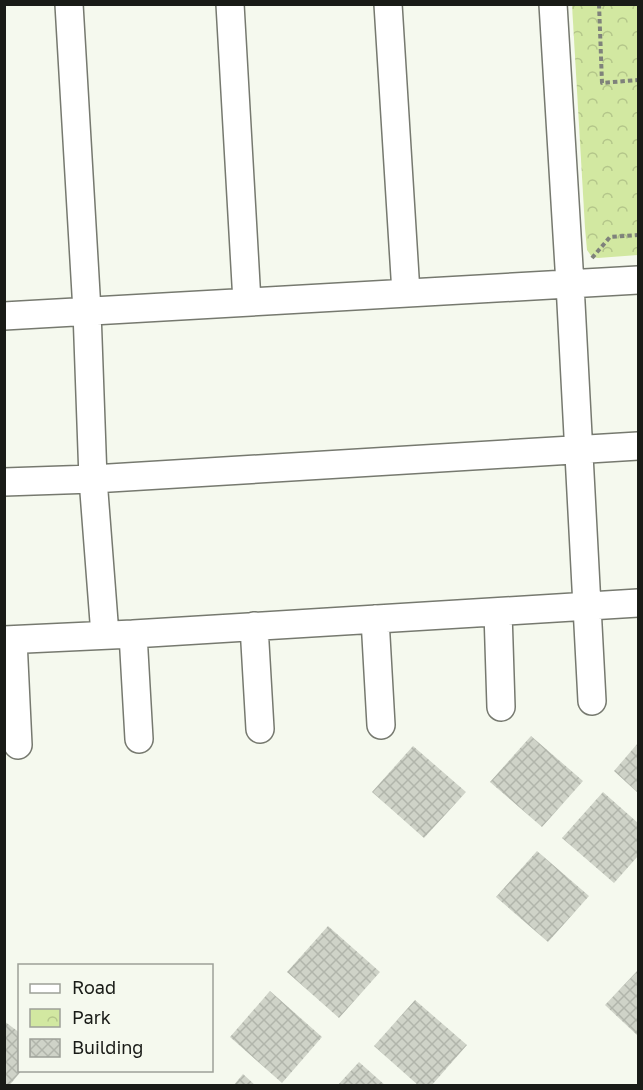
<svg xmlns="http://www.w3.org/2000/svg" width="643" height="1090" font-family="'Golos Text',sans-serif">
	<style>
		.park { fill: url(#park-crowns) }
		.building { fill: url(#building-cross-hatch) }
		.lines { fill: none; stroke-linecap: round; stroke-linejoin: round }
		.minor-casing { stroke: #76796f; stroke-width: 30 }
		.path { stroke: #7f827b; stroke-width: 4; stroke-dasharray: 4.5 3; stroke-linecap: butt }
		.minor { stroke: #fff; stroke-width: 27 }
	</style>
	<defs>
		<pattern id="park-crowns" width="20" height="18" patternUnits="userSpaceOnUse" patternTransform="scale(1.5)"><rect width="20" height="18" fill="#d2e8a1"/><path d="M2 6a3 3 0 1 1 6 0M12 15a3 3 0 1 1 6 0" fill="none" stroke="#b4c68a"/></pattern>
		<pattern id="building-cross-hatch" width="8" height="8" patternUnits="userSpaceOnUse" patternTransform="scale(1.5)"><rect width="8" height="8" fill="#cfd3c8"/><path d="M0 0l8 8M0 8l8-8" fill="none" stroke="#b1b5ab"/></pattern>
	</defs>
	<rect width="100%" height="100%" fill="#f5f9ee"/>
	<path class="park" d="M 572,5 L 638,5 L 638,255 L 598,258 L 592,257 L 587,250 L 585,228 Z"/>
	<path class="building" d="M 531,736 L 583,781 L 542,827 L 490,782 Z
		M 638,743 L 638,793 L 614,771 Z
		M 413,746 L 466,792 L 424,838 L 372,792 Z
		M 603,792 L 638,823 L 638,856 L 614,883 L 562,838 Z
		M 537,851 L 589,896 L 548,942 L 496,897 Z
		M 328,926 L 380,972 L 339,1018 L 287,972 Z
		M 638,970 L 638,1036 L 605,1005 Z
		M 270,991 L 322,1037 L 282,1083 L 230,1037 Z
		M 415,1000 L 467,1045 L 431,1086 L 419,1086 L 374,1046 Z
		M 4,1021 L 20,1033 L 20,1070 L 22,1070 L 9,1086 L 4,1086 Z
		M 359,1062 L 386,1086 L 337,1086 Z
		M 243,1074 L 256,1086 L 233,1086 Z"/>
	<g class="lines">
		<defs>
			<path id="minor" d="M 69,4 L 87,311 L 93,479 L 105,635
				M 230,4 L 247,302
				M 388,4 L 406,293
				M 553,4 L 570,284 L 592,701
				M 4,316 L 638,280
				M 4,482 L 93,479 L 638,446
				M 498,612 L 501,707
				M 375,619 L 381,725
				M 254,626 L 260,729
				M 133,634 L 139,739
				M 4,640 L 133,634 L 638,603
				M 13,640 L 18,745"/>
		</defs>
		<use href="#minor" class="minor-casing"/>
		<path class="path" d="M 599,4 L 602,83 L 638,80
			M 592,258 L 610,237 L 638,235"/>
		<use href="#minor" class="minor"/>
	</g>
	<rect width="643" height="1090" fill="none" stroke="#191b17" stroke-width="12"/>
	<rect x="18" y="964" width="195" height="108" fill="#f5f9ee" stroke="#9da098" stroke-width="1.5"/>
	<rect x="30" y="984" width="30" height="9" fill="#ffffff" stroke="#9da098" stroke-width="1.5"/>
	<text x="72" y="994" font-size="18" fill="#191b17">Road</text>
	<rect x="30" y="1009" width="30" height="18" fill="url(#park-crowns)" stroke="#9da098" stroke-width="1.5"/>
	<text x="72" y="1024" font-size="18" fill="#191b17">Park</text>
	<rect x="30" y="1039" width="30" height="18" fill="url(#building-cross-hatch)" stroke="#9da098" stroke-width="1.5"/>
	<text x="72" y="1054" font-size="18" fill="#191b17">Building</text>
</svg>
